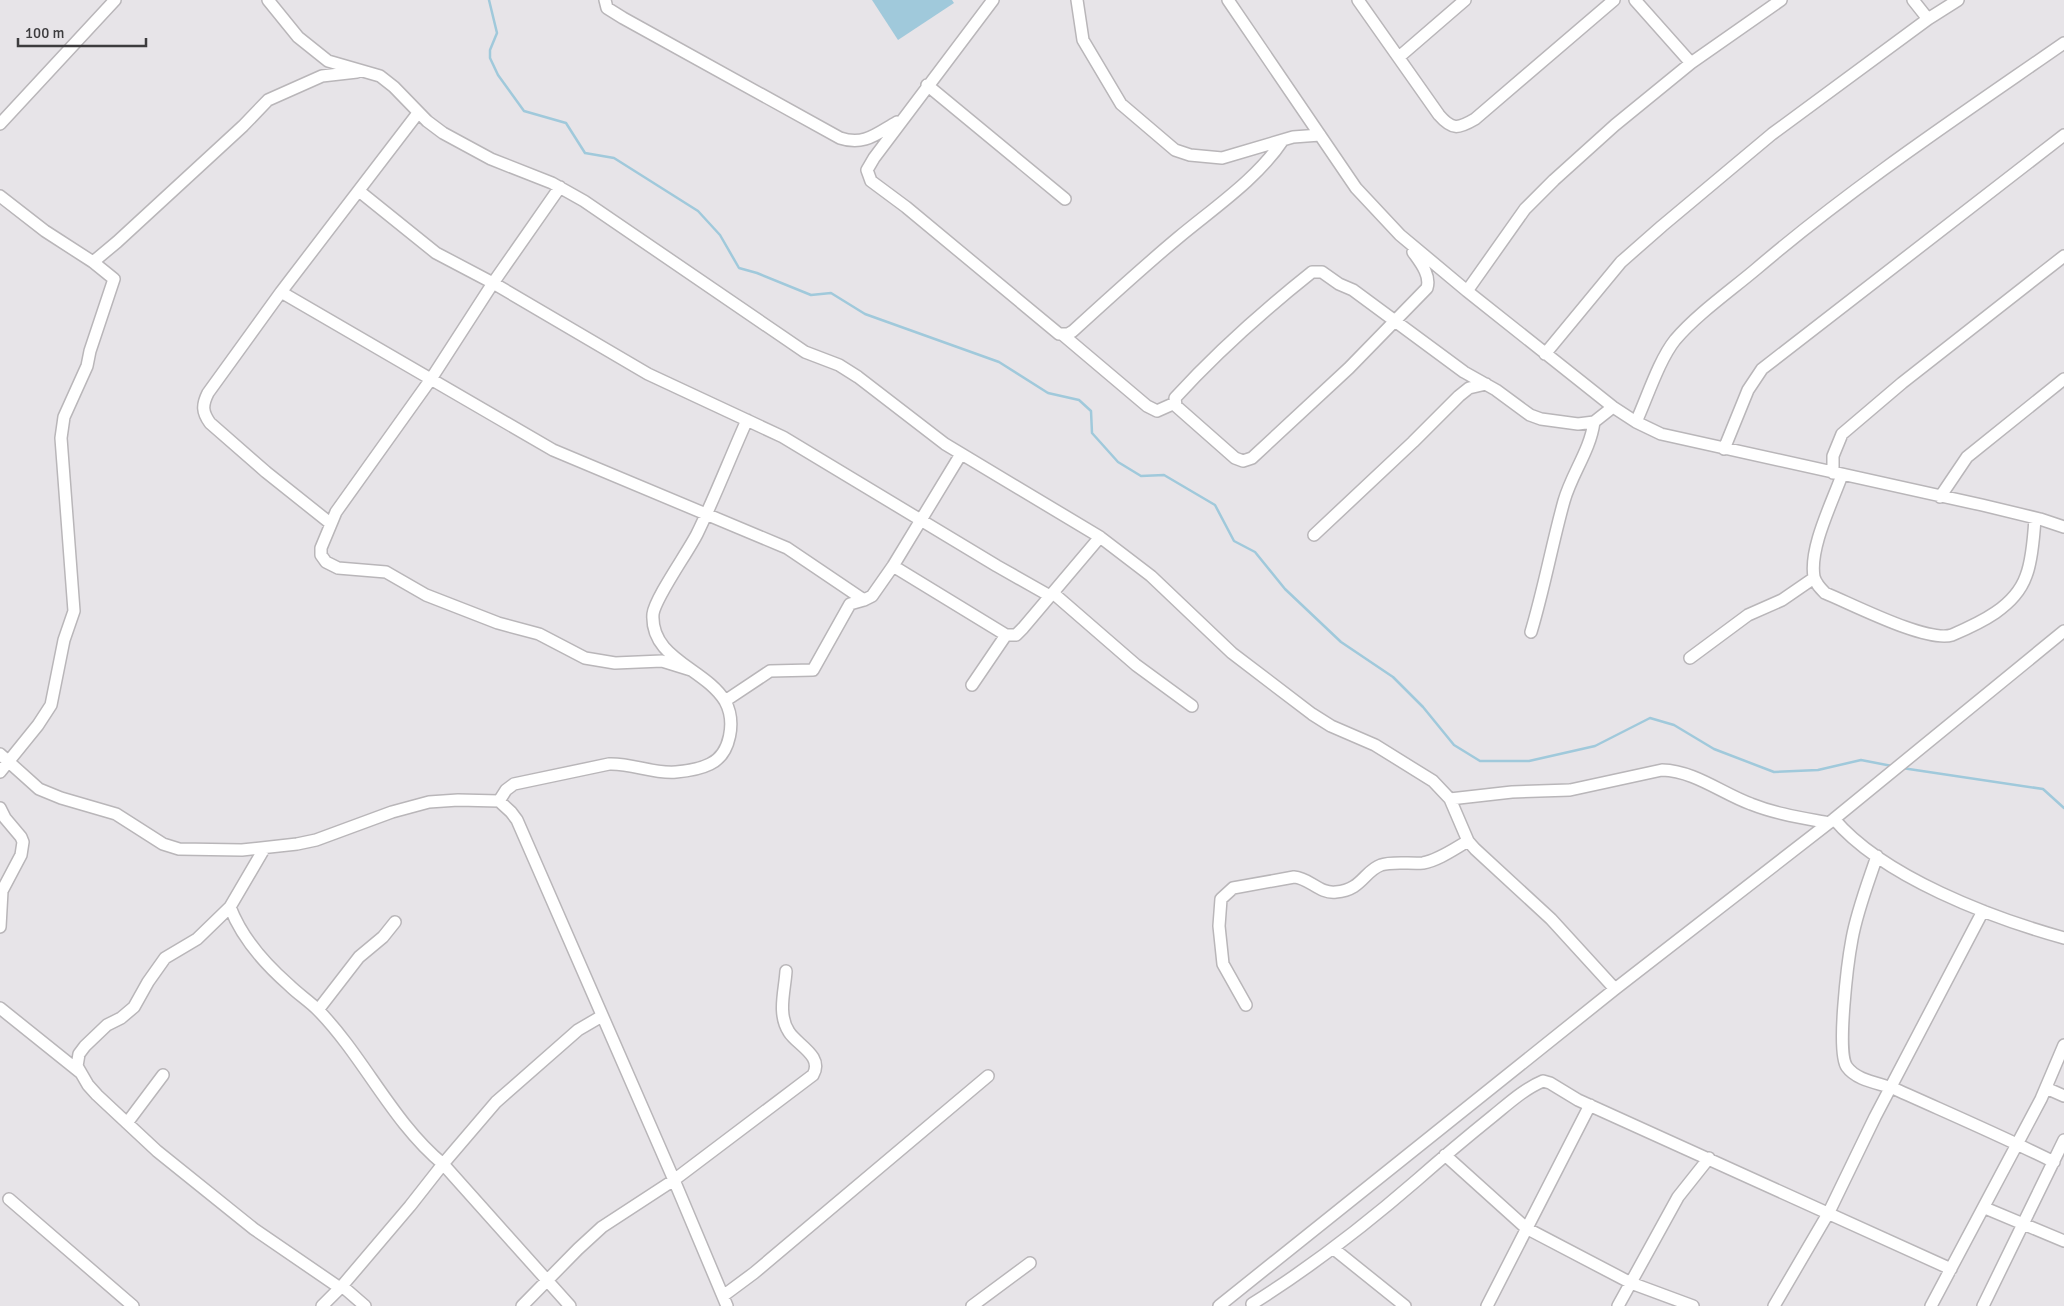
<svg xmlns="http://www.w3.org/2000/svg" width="2064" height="1306" font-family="Signika,sans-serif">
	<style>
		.water { fill: #a0c9db }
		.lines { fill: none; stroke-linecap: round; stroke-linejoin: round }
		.stream { stroke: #a0c9db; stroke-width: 2.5 }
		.minor-casing { stroke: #b9b6b9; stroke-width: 14 }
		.minor { stroke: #fff; stroke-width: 11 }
	</style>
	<rect width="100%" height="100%" fill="#e7e4e8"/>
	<path class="water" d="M 872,0 L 952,0 L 954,3 L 898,40 Z"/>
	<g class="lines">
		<path class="stream" d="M 489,0 L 497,33 L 490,50 L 490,58 L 498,75 L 524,111 L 566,123 L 585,153 L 614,158 L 698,211 L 720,235 L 739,268 L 757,273 L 811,295 L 831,293 L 865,314 L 999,362 L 1048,393 L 1079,400 L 1091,411 L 1092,433 L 1118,462 L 1141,476 L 1164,475 L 1215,505 L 1234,541 L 1255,552 L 1285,589 L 1341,642 L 1393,677 L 1423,707 L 1454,745 L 1480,761 L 1529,761 L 1595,746 L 1650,718 L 1674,725 L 1714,749 L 1774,772 L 1818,770 L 1861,760 L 1892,766
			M 1902,768 L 2043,789 L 2064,808"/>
		<defs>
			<path id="minor" d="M 268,0 L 298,37 L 328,61 L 380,76 L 394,87 L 427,121 L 443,133 L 491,159 L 552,183 L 584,201 L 805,352 L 839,365 L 858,377 L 945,444 L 1100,537 L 1151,576 L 1232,653 L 1312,714 L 1331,726 L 1375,745 L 1433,781 L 1450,799 L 1468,841 L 1475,849 L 1551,919 L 1615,989
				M 605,0 L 607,8 L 623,18 L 840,138 C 864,146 876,134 897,122
				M 993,0 L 874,158 L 867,170 L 871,181 L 906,207 L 1059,334 L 1068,334 L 1073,331 C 1108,299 1143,267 1179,237 C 1215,207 1257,179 1283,140
				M 1077,0 L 1083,40 L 1121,104 L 1175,150 L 1190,155 L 1222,158 L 1293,137 L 1320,135
				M 1228,0 L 1356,188 L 1400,235 L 1467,291 L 1613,407 L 1636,422 L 1661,434 L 1982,505 L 2040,519 L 2064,527
				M 1358,0 L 1439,115 C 1452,130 1458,129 1475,119 L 1614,0
				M 1635,0 L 1691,63
				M 1913,0 L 1928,19
				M 1399,57 L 1465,0
				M 927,85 L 1065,199
				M 0,124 L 115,0
				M 560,187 L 493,283 L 431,379 L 336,512 L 321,548 L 321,555 L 326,562 L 338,568 L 386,572 L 426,595 L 498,623 L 539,634 L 585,658 L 615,663 L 662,661 L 691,670
				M 359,191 L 436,253 L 493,283 L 648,374 L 783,437 L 997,566 L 1050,596
				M 0,196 L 45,231 L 93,262
				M 1413,252 C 1420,262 1431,275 1427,288 L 1349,368 L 1252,458 L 1243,461 L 1235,458 L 1176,406 L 1175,398 C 1217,352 1263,311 1312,272 L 1322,272 L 1339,284 L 1353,290 L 1464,372 L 1496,390 L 1530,415 L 1541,419 L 1578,424 L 1594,422 L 1613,407
				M 1467,291 L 1525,209 L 1554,180 L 1615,125 L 1691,63 L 1781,0
				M 281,292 L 553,450 L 787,548 L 864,600 L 872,596 L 893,566 L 961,454
				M 1063,335 L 1147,406 L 1157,411 L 1175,403
				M 1545,354 L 1621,262 L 1662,226 L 1772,134 L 1928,19 L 1958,0
				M 1636,422 C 1647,398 1659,360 1675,340 C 1696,315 1730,291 1755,270 C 1852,187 1959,116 2064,43
				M 1724,449 L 1748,390 L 1762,369 L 2064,135
				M 1833,473 L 1833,456 L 1842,434 L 1902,383 L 2064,256
				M 1842,475 C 1832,503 1809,548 1814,577 C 1816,584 1820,588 1825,593 C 1852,604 1927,643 1952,635 C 1980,623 2015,607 2026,576 C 2032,561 2034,534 2035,518
				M 1940,497 L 1967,457 L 2064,379
				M 330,523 L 266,472 L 210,423 C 202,412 202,405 208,393 L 281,292 L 418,113
				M 1314,535 L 1413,442 L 1459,396 L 1469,388 L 1486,384
				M 893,566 L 1006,635 L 1016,635 L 1023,628 L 1100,537
				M 1053,593 L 1136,665 L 1192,706
				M 1531,632 C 1544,589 1552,544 1564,501 C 1572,473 1590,451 1594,422
				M 1690,658 L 1748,615 L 1782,600 L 1814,578
				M 972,685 L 1006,635
				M 725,701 L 770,671 L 813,670 L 850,604 L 864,600
				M 0,754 L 39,789 L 61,798 L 116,814 L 163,844 L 179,849 L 242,850 L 297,844 L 316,840 L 392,812 L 429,802 L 458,800 L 499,801 L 511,812 L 517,820 L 674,1180 L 727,1306
				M 0,772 L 38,725 L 51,705 L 64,640 L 74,611 L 61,438 L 64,417 L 87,366 L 90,351 L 114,279 L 93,262 L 117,242 L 243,126 L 268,100 L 322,76 L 357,72
				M 1450,799 L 1512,792 L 1570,790 L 1662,770 C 1695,771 1721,793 1751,804 C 1776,814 1803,818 1829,823
				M 499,801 L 506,790 L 514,784 L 609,764 C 632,763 653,774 676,772 C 687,771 700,769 710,764 C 731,754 736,721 725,701 C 705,668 650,659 653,614 C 655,598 688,552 697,534 C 715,497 730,458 747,420
				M 0,808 L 5,818 L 21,837 L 23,842 L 21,855 L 2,891 L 0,927
				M 1834,819 C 1883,877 1992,918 2064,938
				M 264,849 L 230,907 L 197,939 L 165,958 L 148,982 L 134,1007 L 121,1018 L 107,1025 L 85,1046 L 79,1054 L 77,1066 L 88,1085 L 97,1095 L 157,1151 L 254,1229 L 340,1288
				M 1877,856 C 1868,883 1857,911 1852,939 C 1848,960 1836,1053 1847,1067 C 1857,1081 1880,1083 1895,1089 C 1948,1113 2002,1136 2054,1162
				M 230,907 C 241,936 265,964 289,985 C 298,994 309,1001 318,1010 C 364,1057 392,1122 443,1164 L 570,1306
				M 1246,1005 L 1223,964 L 1219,926 L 1221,899 L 1233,888 L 1294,877 C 1310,878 1319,894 1336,892 C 1362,890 1364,871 1381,865 C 1391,861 1411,864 1423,863 C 1439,860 1454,849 1468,841
				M 0,1008 L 81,1073
				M 318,1010 L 359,957 L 383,937 L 395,922
				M 2046,1088 L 2064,1096
				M 127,1123 L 163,1075
				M 1445,1155 L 1526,1228 L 1631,1283 L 1693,1306
				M 9,1199 L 133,1306
				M 1985,1208 L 2064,1241
				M 1334,1249 L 1405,1306
				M 342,1286 L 365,1306
				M 723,1296 L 754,1273 L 988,1076
				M 1252,1304 C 1311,1267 1364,1226 1417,1180 C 1442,1158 1467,1137 1493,1116 C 1509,1103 1524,1089 1543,1081 L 1550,1083 L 1578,1100 L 1951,1269
				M 322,1306 L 342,1286 L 410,1206 L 443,1164 L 496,1102 L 578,1030 L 602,1016
				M 522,1306 L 578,1249 L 602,1227 L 674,1180 L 813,1075 C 824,1056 797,1045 789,1032 C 777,1014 785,990 786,971
				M 972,1306 L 1030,1263
				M 1219,1306 L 1615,989 L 1834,819 L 2064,631
				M 1487,1306 L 1590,1105
				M 1618,1306 L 1678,1197 L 1709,1158
				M 1774,1306 L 1829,1212 L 1875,1117 L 1983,911
				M 1931,1306 L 2041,1099 L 2064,1045
				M 1983,1306 L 2064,1140"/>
		</defs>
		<use href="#minor" class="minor-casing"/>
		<use href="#minor" class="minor"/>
	</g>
	<path d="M18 38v8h128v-8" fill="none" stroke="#3d3c3e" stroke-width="2.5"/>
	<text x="25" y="38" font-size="15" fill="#3d3c3e" stroke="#e7e4e8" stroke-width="4" paint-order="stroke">100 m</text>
</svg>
